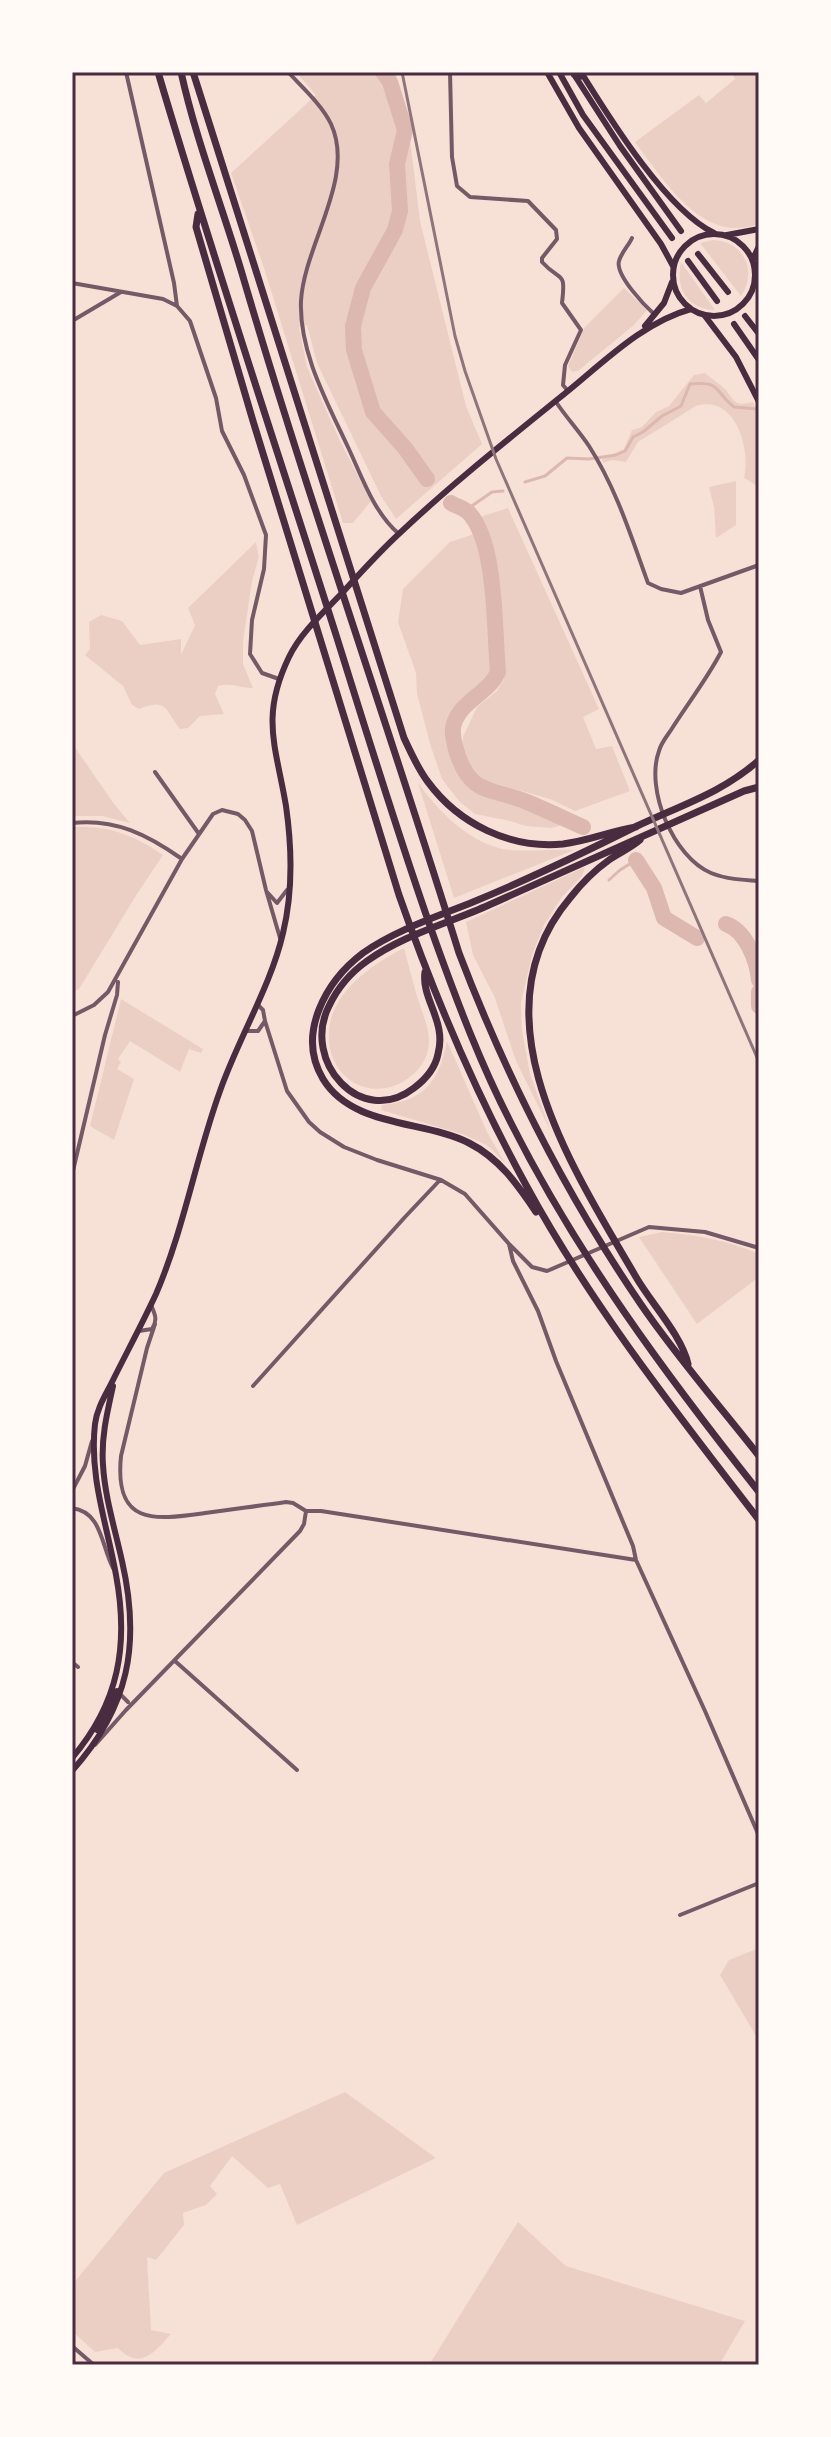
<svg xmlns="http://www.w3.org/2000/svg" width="831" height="2437" font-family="Inter,sans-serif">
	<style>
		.green { fill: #ebcfc5 }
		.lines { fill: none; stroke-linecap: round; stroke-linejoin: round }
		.stream { stroke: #dcb8b0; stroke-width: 3 }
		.river { stroke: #dcb8b0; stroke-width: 16 }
		.minor { stroke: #755966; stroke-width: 4 }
		.primary { stroke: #4a2c40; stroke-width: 6 }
		.trunk { stroke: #4a2c40; stroke-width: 6 }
		.motorway { stroke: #4a2c40; stroke-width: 7 }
		.rail { stroke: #8f747c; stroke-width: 3 }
		.neatline { fill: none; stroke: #4a2c40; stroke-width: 3 }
	</style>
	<rect width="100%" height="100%" fill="#f7e1d7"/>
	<path class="green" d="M 296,72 L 394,72 L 411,147 L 420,221 L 466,406 L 482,444 L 396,519 L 381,496 L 317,363 L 307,325 L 299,327 L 307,367 L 340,441 L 371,501 L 353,523 L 343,523 L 264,268 L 231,173 L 316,95 Z
		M 737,72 L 759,72 L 759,224 C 702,245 664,180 635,142 L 699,95 L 706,103 L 735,79 L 733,75 Z
		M 713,240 C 744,241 758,271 741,296 L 700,243 Z
		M 681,262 L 715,310 C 687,308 675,289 681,262 Z
		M 624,288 L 647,310 L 634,325 L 578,371 L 572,372 L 568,366 L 585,327 Z
		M 705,373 C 711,378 720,384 726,390 C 736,403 734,406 753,402 L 759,421 L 759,487 L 744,478 C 751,448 735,394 696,406 L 638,442 L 626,462 L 612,460 L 603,463 L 602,459 L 624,449 L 632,430 L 642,427 L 656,412 L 669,406 L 694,375 Z
		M 736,481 L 736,525 L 716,538 L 714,507 L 709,487 Z
		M 508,508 L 599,709 L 583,717 L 596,749 L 612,746 L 630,791 L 575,811 L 550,799 L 487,781 L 476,774 L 462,756 L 463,737 L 477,707 L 497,691 L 504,679 L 504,648 L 500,608 L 488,538 L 480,517 Z
		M 474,534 L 484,552 L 491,674 L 463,701 L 454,714 L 448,730 L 458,771 L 473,790 L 525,805 L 566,824 L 551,828 L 526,826 L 506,820 L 475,814 L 459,801 L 442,779 L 431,747 L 417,694 L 416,673 L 398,622 L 403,589 L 450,542 Z
		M 256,542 L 259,557 L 252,581 L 243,642 L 243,664 L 253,688 C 239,688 232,682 218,686 L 215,694 L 224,714 L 200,716 L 188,728 L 180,729 C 165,710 168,698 139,709 L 132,705 L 123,686 L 85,655 L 90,649 L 89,622 L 101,615 L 122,621 L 140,645 L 181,639 L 181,655 L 195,625 L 188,608 Z
		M 72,743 L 114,804 L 130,823 L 102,816 L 72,816 Z
		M 418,783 C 438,810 465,839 499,848 C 514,853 555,849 574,850 L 454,898 Z
		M 72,827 C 108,825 134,835 163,855 L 137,894 L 79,989 L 72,993 Z
		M 585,867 L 582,876 L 562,897 L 544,925 L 532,955 L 521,1003 L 522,1030 L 530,1074 L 551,1132 L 516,1061 L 495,998 L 473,955 L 466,922 Z
		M 404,948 C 408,962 411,976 415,989 C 419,1006 429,1024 429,1042 C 428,1060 419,1072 404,1081 C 365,1104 325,1073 329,1030 C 333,990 373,964 404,948 Z
		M 121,999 L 203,1049 L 201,1053 L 189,1049 L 180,1072 L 130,1041 L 118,1059 L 121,1062 L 117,1069 L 134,1079 L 114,1140 L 90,1126 Z
		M 447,1041 L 487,1132 L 505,1163 L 487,1145 L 462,1134 L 381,1110 L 382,1105 C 425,1101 439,1081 447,1041 Z
		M 662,1232 C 697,1235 727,1240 759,1254 L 759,1277 L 697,1324 L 639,1237 Z
		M 759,1948 L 759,2041 L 720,1975 L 729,1960 Z
		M 345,2092 L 436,2158 L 297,2225 L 280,2184 L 268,2188 L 232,2156 L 210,2186 L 217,2194 L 206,2205 L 183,2213 L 184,2225 L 156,2260 L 147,2257 L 151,2330 L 171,2334 C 155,2352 140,2371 118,2348 L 95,2352 L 72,2331 L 72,2285 L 164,2173 Z
		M 518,2222 L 566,2266 L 745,2321 L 719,2365 L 429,2365 Z"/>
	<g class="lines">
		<path class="stream" d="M 525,482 L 545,476 L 567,458 L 589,459 L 616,455 L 625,451 L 633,437 L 643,432 L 662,416 L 681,406 L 690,384 C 723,381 713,391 734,407 L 757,409
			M 466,510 L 492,492 L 503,491
			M 609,880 L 620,870 L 636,860"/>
		<path class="river" d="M 383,72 L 390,82 L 405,130 L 397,164 L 400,211 L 395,230 L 363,288 L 353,326 L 354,350 L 373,412 L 405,448 L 427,479
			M 451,503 C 456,506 463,508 468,512 C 497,541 494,630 498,672 C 489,694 457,702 453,728 C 452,736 455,746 457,753 C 471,796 491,787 527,802 C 546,810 565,819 583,827
			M 636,860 L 654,888 L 664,918 L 697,938
			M 726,924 C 746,931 757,960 759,980
			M 759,992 L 759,1006"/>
		<path class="minor" d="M 126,72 L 174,283 L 177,306
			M 288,72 C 302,87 322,105 331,124 C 356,178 304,245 301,301 C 299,351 326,400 347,445 C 361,474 373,512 399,534
			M 450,72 L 452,157 L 457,186 L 470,197 L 528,201 L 556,230 L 557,239 L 542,258 L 542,262 C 561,283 566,269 562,303 L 581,330 L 565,365 L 563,385 L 568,391
			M 632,238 C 629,245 621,253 619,261 C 615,275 645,306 655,315
			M 72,283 L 163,299 L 177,306 L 190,321 L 216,398 L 222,431 L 244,475 L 266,535 L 264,569 L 252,620 L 250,654 L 262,673 L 279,679
			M 72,321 L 121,292
			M 556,402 C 566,417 579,431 589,446 C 616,488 631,536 648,583 L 661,589 L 681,593 L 759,565
			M 700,586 L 708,620 L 721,652 C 707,679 688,703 671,730 C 667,736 661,743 659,751 C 645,789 673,857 711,873 C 726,879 742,880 759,881
			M 155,772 L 199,834
			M 72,823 C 115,818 148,835 182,859
			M 267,892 L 277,903 L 287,890
			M 72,1016 L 94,1005 L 108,992 L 182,859 L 213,814 L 222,810 L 238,814 L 245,820 L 252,831 L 266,890 L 280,938
			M 265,1021 L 287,1091 L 309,1122 L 320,1132 L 344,1147 L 377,1160 L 441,1180 L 465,1194 L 509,1244 L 513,1261 L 538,1311 L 556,1361 L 633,1546 L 636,1560 L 705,1711 L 759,1836
			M 247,1031 L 258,1031 L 265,1021 L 263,1010 L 258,1005
			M 72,1175 L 105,1035 L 117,995 L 118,982
			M 509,1244 L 532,1267 L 547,1271 L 649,1227 L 705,1232 L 759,1248
			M 155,1324 L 147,1348 L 121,1456 C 114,1526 154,1520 205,1513 C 232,1509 259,1506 286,1502 L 293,1503 L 306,1511 L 321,1511 L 636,1560
			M 139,1331 L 152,1329 C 158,1320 155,1314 151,1305
			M 253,1386 L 405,1217 L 440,1180
			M 72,1491 L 85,1466 L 92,1441
			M 72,1508 C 102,1512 101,1545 113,1568
			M 175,1661 L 297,1770
			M 72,1662 L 78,1667
			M 121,1695 L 128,1702
			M 95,1745 L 126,1710 L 300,1531 L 304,1524 L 306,1511
			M 680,1915 L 759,1883
			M 72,2346 L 94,2365"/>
		<path class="primary" d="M673 275a41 41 0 1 1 82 0a41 41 0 1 1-82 0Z
			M 727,235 L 759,229
			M 753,259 L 759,246
			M 645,326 L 664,303 L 672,282
			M 97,1730 L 111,1706 L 117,1691
			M 72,1758 C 119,1703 129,1645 116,1575 C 107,1524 89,1477 95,1424 C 97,1407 107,1393 114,1378 C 128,1350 143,1322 156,1294 C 184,1229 196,1157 220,1091 C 238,1039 271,986 283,933 C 293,892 292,848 286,806 C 276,746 260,717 289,657 C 301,632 324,612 343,592 C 362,571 381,550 402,531 C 452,484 505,442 558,399 C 599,367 640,323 691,309
			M 72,1771 C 129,1707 141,1644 122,1561 C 115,1529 105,1498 103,1465 C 101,1438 107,1413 113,1386"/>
		<path class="trunk" d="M 547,72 L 579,128 L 661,244 L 673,266
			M 559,72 L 583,115 L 672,238
			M 574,75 L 584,77 C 612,122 667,210 714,233
			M 575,76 L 620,146 L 681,231
			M 698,254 L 728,292
			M 688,261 L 717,301
			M 755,269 L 759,273
			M 705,316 L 736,357 L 759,402
			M 745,316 L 759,334
			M 734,324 L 759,360"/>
		<path class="motorway" d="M 158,72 C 214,262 277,449 337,638 C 369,740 400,842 436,943 C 458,1004 481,1065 511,1123 C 578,1256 666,1375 759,1492
			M 181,72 C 196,140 221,203 241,270 C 308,499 388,724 459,953 C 506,1076 565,1193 640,1303 C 676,1356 719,1405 759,1456
			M 193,72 L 404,738 C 411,753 418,769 428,782 C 459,824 510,849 563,844 C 588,841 611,831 636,827
			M 198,214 L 196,227 L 253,421 L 399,895 C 434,995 475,1092 526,1185 C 591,1305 676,1412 759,1520
			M 640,840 C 631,848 619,853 609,860 C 595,870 581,884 570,898 C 471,1015 573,1169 636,1277 C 651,1303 682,1336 688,1364
			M 425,972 C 421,999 447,1021 438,1054 C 435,1069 426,1079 414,1088 C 361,1129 301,1061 329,1006 C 338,987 350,973 367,961 C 403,935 449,923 489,905 C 574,867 659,829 744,791 L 759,787
			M 536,1212 C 518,1185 499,1158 469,1143 C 424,1120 353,1128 323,1079 C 296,1034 326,981 363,953 C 396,930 436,917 473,902 C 529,879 583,853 637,826 C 679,806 724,792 759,760"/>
		<path class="rail" d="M 402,72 L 455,336 L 465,371 L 496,459 L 759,1062"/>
	</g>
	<rect width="831" height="2437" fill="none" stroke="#fffaf5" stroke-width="148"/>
	<rect x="74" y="74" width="683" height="2289" class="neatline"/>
</svg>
